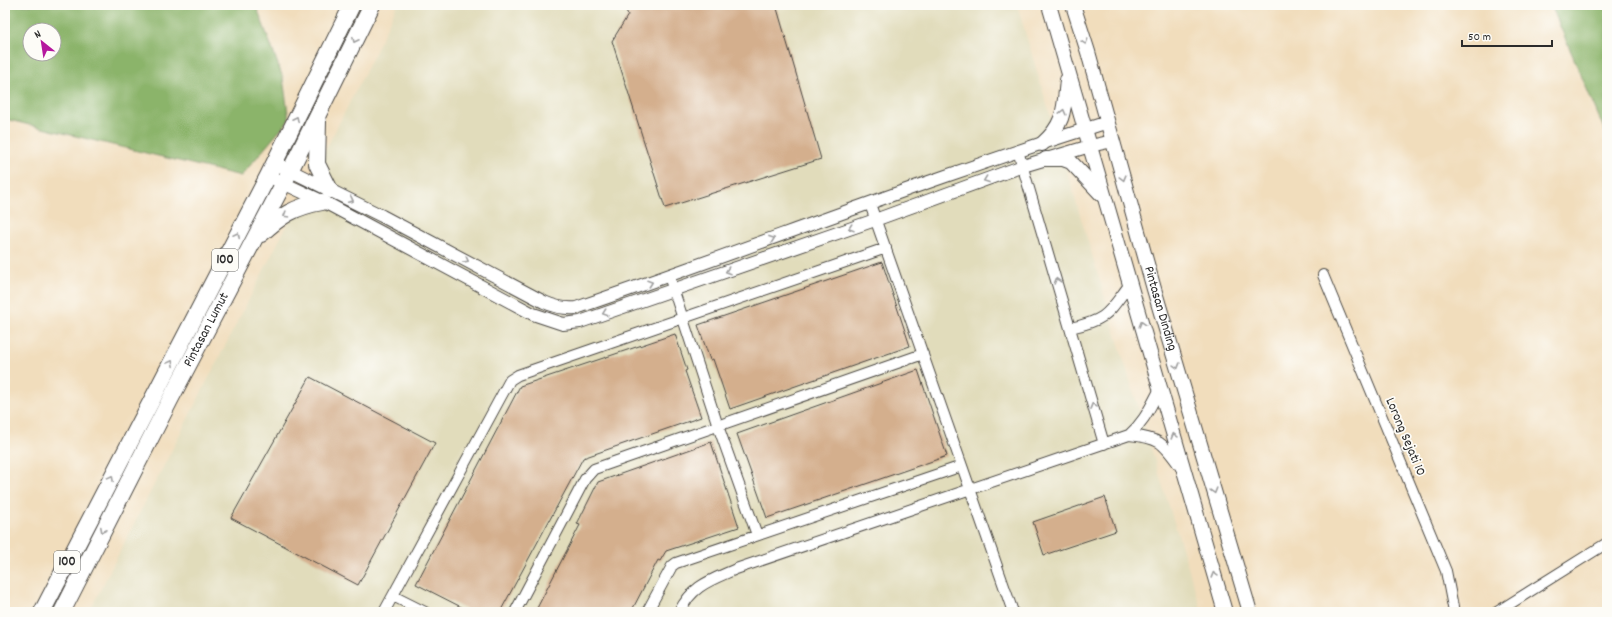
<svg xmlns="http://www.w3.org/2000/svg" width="1612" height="617" font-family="Dekko,sans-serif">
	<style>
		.built { fill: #e1dcbb }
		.forest { fill: #8bb46a; stroke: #5b704a; fill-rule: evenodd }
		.building { fill: #d4af8d }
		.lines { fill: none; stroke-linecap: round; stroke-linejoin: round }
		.minor-casing { stroke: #494641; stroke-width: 12 }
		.tertiary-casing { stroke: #494641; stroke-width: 14 }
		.secondary-casing { stroke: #494641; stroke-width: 16 }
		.trunk-casing { stroke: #494641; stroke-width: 18 }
		.minor { stroke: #fff; stroke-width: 10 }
		.tertiary { stroke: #fff; stroke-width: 12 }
		.secondary { stroke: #fff; stroke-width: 14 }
		.trunk { stroke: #fff; stroke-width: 16 }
		.oneway { stroke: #a0a0a0 }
		.labels { text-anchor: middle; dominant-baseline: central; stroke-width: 3.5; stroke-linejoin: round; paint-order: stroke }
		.shield { fill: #fdfcf7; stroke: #6a6a68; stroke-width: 1 }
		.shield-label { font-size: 13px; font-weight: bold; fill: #2b2b2b }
		.street-label { font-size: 14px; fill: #2b2b2b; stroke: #fdfcf7 }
	</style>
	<rect width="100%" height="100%" fill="#fdfcf7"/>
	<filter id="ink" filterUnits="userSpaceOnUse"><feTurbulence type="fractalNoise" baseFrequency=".025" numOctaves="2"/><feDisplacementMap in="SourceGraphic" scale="8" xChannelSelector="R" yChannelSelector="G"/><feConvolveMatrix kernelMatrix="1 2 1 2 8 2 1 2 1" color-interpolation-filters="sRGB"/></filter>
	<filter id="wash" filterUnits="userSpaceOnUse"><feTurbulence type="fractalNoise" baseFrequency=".012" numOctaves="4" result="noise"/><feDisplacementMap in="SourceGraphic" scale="16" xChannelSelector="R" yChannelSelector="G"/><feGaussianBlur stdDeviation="0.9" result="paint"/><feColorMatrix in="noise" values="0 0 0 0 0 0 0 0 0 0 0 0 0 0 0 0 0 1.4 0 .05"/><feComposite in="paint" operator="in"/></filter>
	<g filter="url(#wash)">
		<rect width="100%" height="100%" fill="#f1ddbc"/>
		<path class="built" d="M 397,5 L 1017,5 L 1123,358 L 1202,612 L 89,612 L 375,53 Z"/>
		<path class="forest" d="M 5,5 L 256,5 L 283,78 L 289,120 L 241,176 L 5,119 ZM 30,30 L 54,30 L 54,54 L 30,54 Z
			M 1551,5 L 1607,5 L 1607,136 Z"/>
		<g id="blocks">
			<path class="building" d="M 624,5 L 776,5 L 821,159 L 665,208 L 612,41 L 628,15 Z
				M 882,262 L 910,346 L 730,409 L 713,359 L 710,360 L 698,325 Z
				M 675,334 L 687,370 L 685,371 L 701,417 L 583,458 L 500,612 L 471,612 L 416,584 L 520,386 Z
				M 918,370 L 947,456 L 767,518 L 737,434 Z
				M 310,377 L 435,443 L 358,585 L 231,518 Z
				M 711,442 L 739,527 L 666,551 L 660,561 L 658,560 L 631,612 L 535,612 L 580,525 L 577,524 L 598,482 Z
				M 1105,497 L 1116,531 L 1044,555 L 1033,522 Z"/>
		</g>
	</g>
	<g filter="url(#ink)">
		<use href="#blocks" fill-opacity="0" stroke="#494641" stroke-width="1"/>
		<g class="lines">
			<defs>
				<path id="minor" d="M 1018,151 L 1104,444
					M 1323,275 L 1446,571 L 1454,612
					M 669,276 L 718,426 L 757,535
					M 1070,328 C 1108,320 1108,313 1130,284
					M 1129,435 C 1161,438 1163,443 1181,468
					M 962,466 L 1013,612
					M 393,596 L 425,612
					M 384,612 L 510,380 L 518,375 L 886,248
					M 515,612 L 585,479 L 594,469 L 923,354
					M 647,612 L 672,566 L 676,563 L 962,466 L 870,204
					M 679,612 C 693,585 709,581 736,569 L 1129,435 C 1145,421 1150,407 1160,389
					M 1497,612 L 1607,543"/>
				<path id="tertiary" d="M 275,163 L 382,216 L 544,302 C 555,307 564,309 576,308 C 754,247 929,178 1108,122
					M 268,176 L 328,204 L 533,314 L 563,324 L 580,322 L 875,220 L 1023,166 L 1090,146 L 1113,141"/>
				<g id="secondary">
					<path d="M 1049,5 L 1225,612"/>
					<path id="s1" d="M 1073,5 L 1088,52 L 1154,289 L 1250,612"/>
					<path d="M 1042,144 C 1065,124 1064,109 1067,80"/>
					<path d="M 1046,159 L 1063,159 L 1071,162 L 1102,195"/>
				</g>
				<g id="trunk">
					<path d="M 318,121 L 317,164 L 330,190"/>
					<path d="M 261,234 C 282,215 294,207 322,202"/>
					<path d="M 42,612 L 268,176 L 352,5"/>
					<path id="s2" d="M 62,612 L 171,398 L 290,171 L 372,5"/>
				</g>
			</defs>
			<use href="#minor" class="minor-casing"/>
			<use href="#tertiary" class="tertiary-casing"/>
			<use href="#secondary" class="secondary-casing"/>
			<use href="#trunk" class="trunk-casing"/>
			<use href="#minor" class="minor"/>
			<use href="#tertiary" class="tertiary"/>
			<use href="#secondary" class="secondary"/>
			<use href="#trunk" class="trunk"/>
		</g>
		<defs><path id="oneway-chevron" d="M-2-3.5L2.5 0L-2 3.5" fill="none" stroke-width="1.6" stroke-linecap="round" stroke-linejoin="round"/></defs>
		<g class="oneway">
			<use href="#oneway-chevron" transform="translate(355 40) rotate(116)"/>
			<use href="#oneway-chevron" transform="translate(1085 42) rotate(72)"/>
			<use href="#oneway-chevron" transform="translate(1063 112) rotate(-76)"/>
			<use href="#oneway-chevron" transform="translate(296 119) rotate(-64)"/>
			<use href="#oneway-chevron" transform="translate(1123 178) rotate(75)"/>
			<use href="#oneway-chevron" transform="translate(986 180) rotate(160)"/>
			<use href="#oneway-chevron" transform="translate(351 200) rotate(27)"/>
			<use href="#oneway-chevron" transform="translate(286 215) rotate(149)"/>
			<use href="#oneway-chevron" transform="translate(851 228) rotate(161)"/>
			<use href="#oneway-chevron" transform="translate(237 235) rotate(-63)"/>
			<use href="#oneway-chevron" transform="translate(772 239) rotate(-20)"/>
			<use href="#oneway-chevron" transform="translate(466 260) rotate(28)"/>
			<use href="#oneway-chevron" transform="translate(728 271) rotate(161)"/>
			<use href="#oneway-chevron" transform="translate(1057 281) rotate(-106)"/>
			<use href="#oneway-chevron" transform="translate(650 283) rotate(-19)"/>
			<use href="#oneway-chevron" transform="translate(605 313) rotate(161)"/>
			<use href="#oneway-chevron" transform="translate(1142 324) rotate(-106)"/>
			<use href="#oneway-chevron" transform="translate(171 363) rotate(-62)"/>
			<use href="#oneway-chevron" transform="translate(1177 366) rotate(74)"/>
			<use href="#oneway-chevron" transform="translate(1093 406) rotate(-106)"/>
			<use href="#oneway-chevron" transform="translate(1174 436) rotate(-106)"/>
			<use href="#oneway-chevron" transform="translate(111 478) rotate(-62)"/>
			<use href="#oneway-chevron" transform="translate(1214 491) rotate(74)"/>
			<use href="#oneway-chevron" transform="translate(103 530) rotate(117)"/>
			<use href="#oneway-chevron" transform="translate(1214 575) rotate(-106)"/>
		</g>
	</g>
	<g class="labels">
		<g class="shield">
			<rect x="212" y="249" width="26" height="22" rx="3"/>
			<rect x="54" y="551" width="26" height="22" rx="3"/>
		</g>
		<g class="shield-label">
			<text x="225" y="260">100</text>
			<text x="67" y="562">100</text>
		</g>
		<g class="street-label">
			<text stroke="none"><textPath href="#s1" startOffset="316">Pintasan Dinding</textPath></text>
			<text stroke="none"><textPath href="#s2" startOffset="317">Pintasan Lumut</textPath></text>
			<text transform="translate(1405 437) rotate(67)">Lorong Sejati 10</text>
		</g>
	</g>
	<rect width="1612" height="617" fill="none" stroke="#fdfcf7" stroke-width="20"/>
	<g transform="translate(42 42) rotate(330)"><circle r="19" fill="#fdfcf7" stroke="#a9a8a5"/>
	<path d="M0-3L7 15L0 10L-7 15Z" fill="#b5179e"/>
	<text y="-6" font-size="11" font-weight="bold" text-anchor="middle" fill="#2b2b2b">N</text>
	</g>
	<path d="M1462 40v6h90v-6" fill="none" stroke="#2b2b2b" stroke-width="2"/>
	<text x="1468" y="40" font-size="12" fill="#2b2b2b" stroke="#fdfcf7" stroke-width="3" paint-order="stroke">50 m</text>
</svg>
